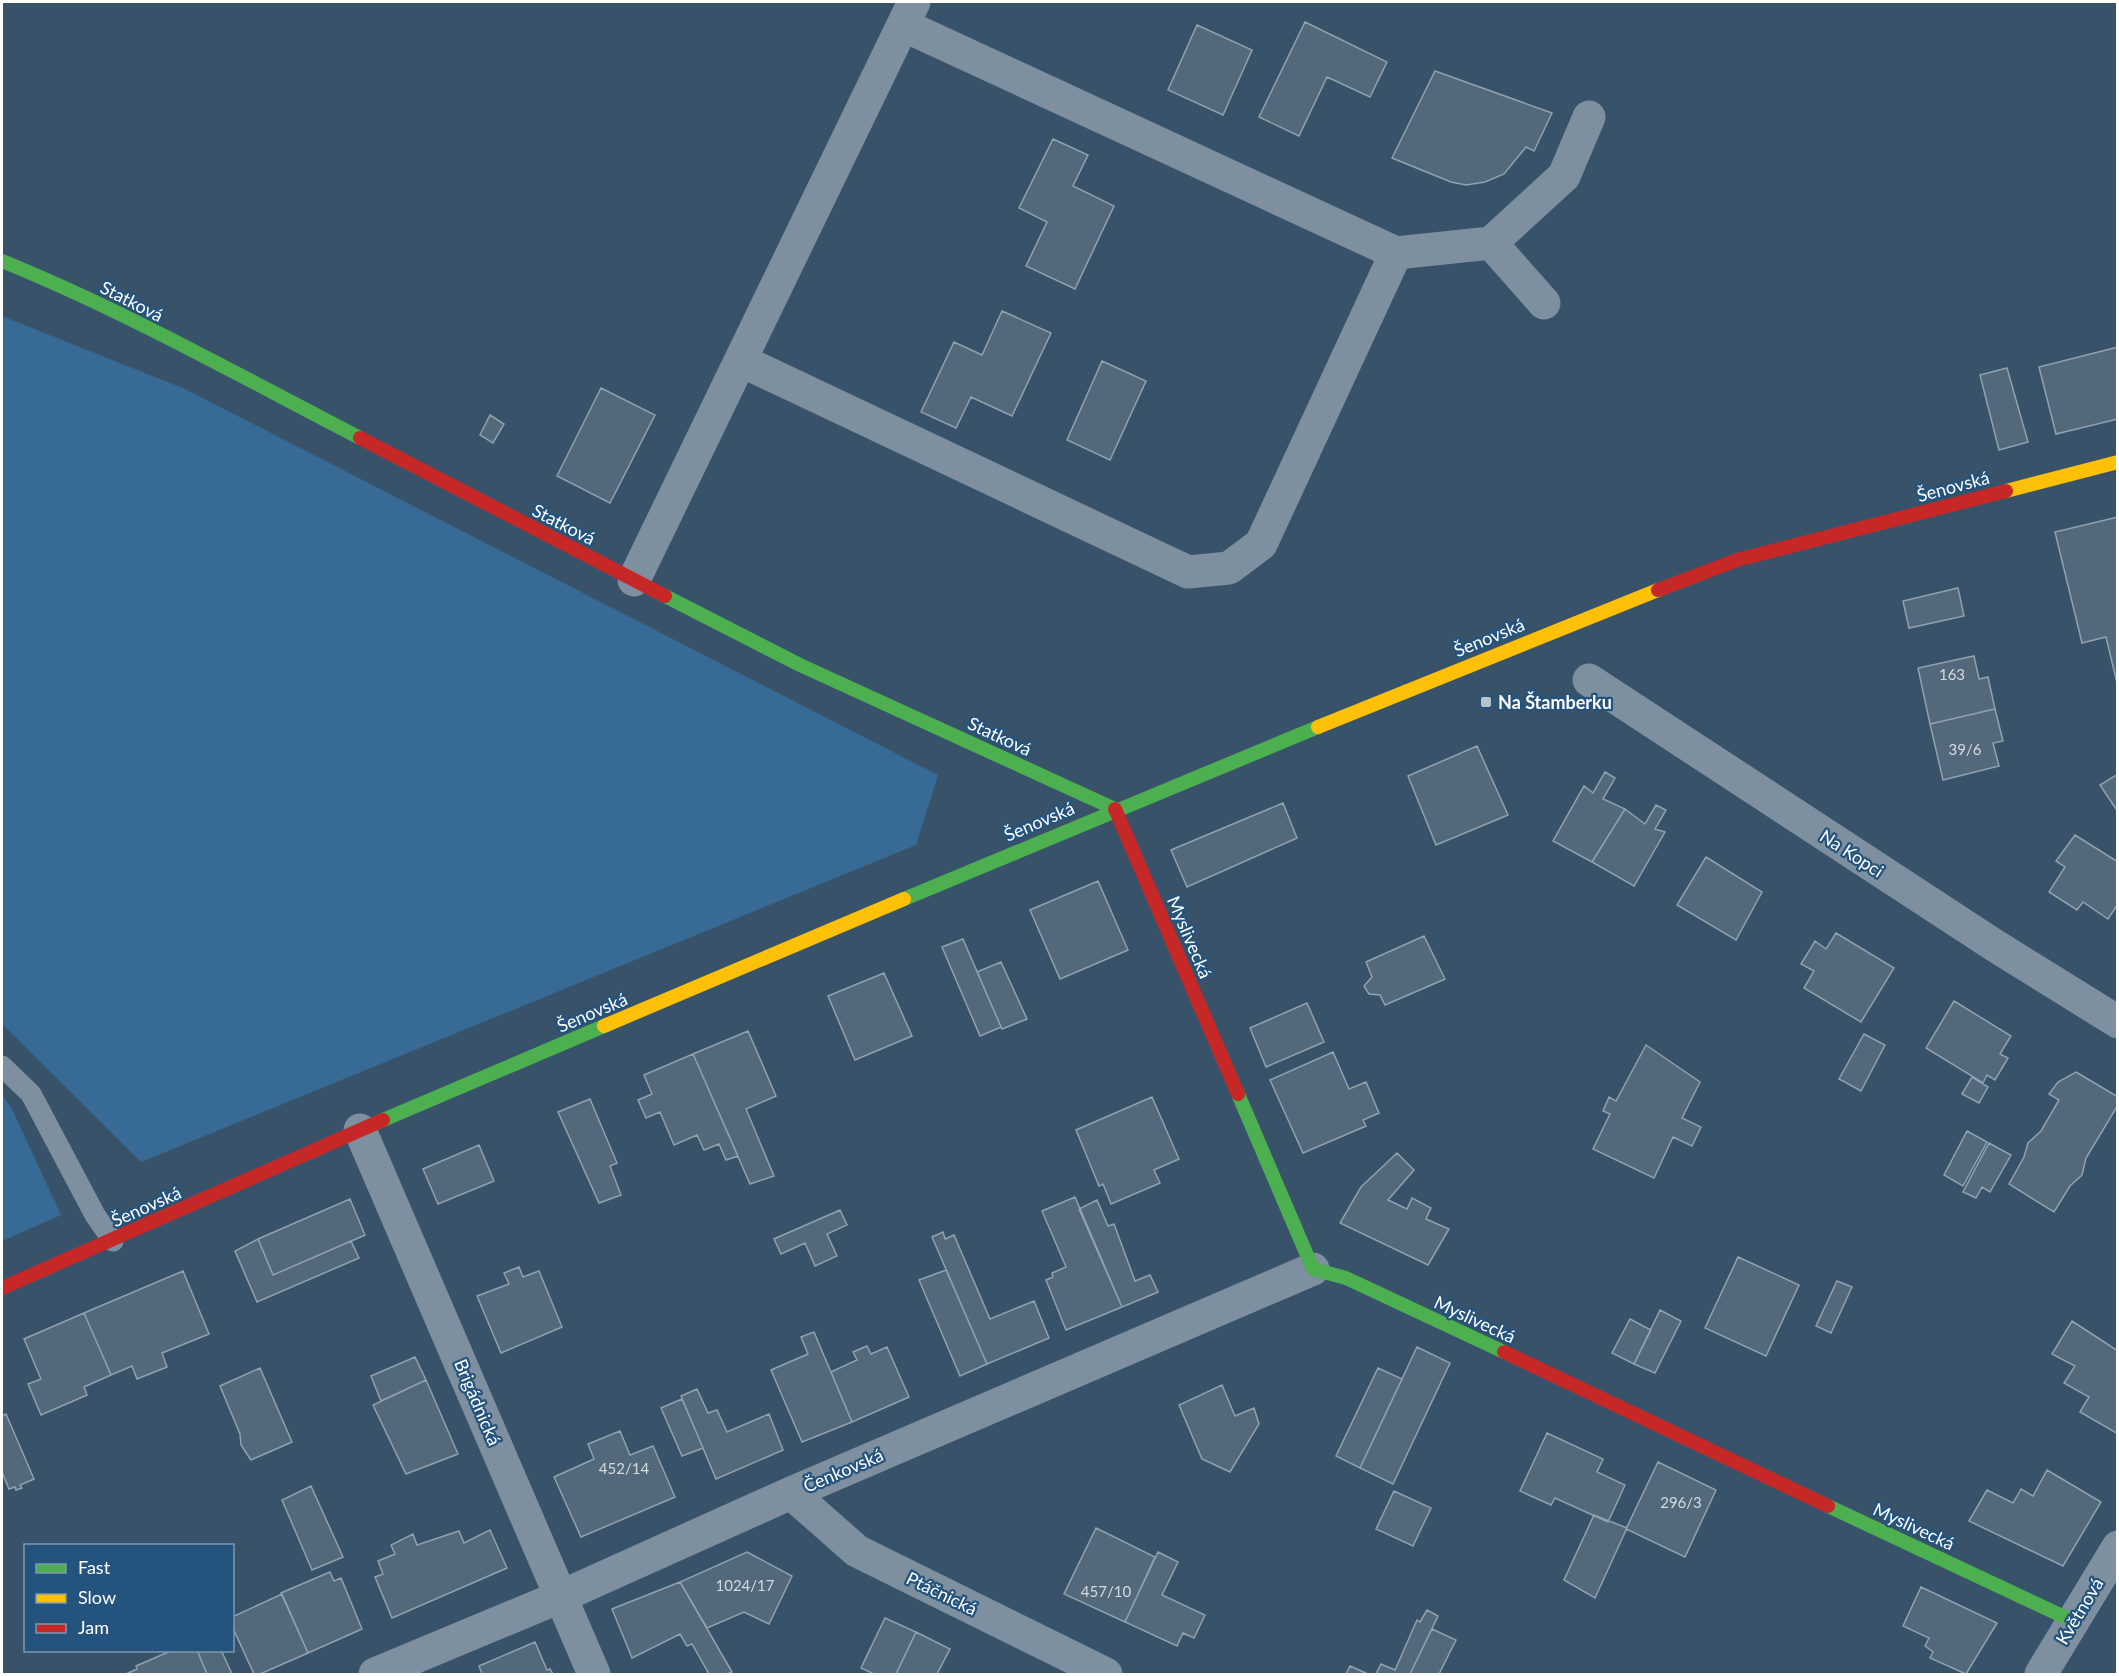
<svg xmlns="http://www.w3.org/2000/svg" width="2119" height="1676" font-family="Lato,sans-serif">
	<style>
		.grass { fill: #376a94 }
		.building { fill: #53697b; stroke: #91a1ae; stroke-width: 1.5 }
		.lines { fill: none; stroke-linecap: round; stroke-linejoin: round }
		.lane { stroke: #7e8fa0; stroke-width: 21 }
		.street { stroke: #7e8fa0; stroke-width: 33 }
		.fast { stroke: #4caf50; stroke-width: 14 }
		.slow { stroke: #ffc107; stroke-width: 14 }
		.jam { stroke: #c62828; stroke-width: 14 }
		.poi-dot { fill: #b9c3ca; stroke: #24547d; stroke-width: 2 }
		.labels { text-anchor: middle; dominant-baseline: central; stroke-width: 4.5; stroke-linejoin: round; paint-order: stroke }
		.number-label { font-size: 15px; fill: #d4dade }
		.street-label { font-size: 18px; fill: #fff; stroke: #24547d }
		.poi-label { font-size: 18px; font-weight: bold; fill: #fff; stroke: #24547d; text-anchor: start }
	</style>
	<rect width="100%" height="100%" fill="#385369"/>
	<path class="grass" d="M 2,316 L 185,389 L 938,775 L 916,845 L 141,1162 L 2,1024 Z
		M 2,1094 L 12,1109 L 61,1215 L 2,1241 Z"/>
	<path class="building" d="M 1305,22 L 1387,62 L 1370,97 L 1327,77 L 1299,136 L 1259,117 Z
		M 1197,25 L 1252,50 L 1223,115 L 1168,90 Z
		M 1435,71 L 1552,113 L 1534,151 L 1526,147 L 1504,174 L 1485,182 L 1466,185 L 1451,182 L 1392,158 Z
		M 1053,139 L 1088,155 L 1073,186 L 1114,206 L 1075,289 L 1026,266 L 1047,222 L 1019,208 Z
		M 1002,311 L 1051,333 L 1012,416 L 971,397 L 956,428 L 921,412 L 954,342 L 982,355 Z
		M 2118,347 L 2118,419 L 2056,434 L 2039,367 Z
		M 1102,361 L 1146,381 L 1110,460 L 1067,440 Z
		M 2007,368 L 2028,442 L 1999,450 L 1980,375 Z
		M 601,388 L 655,415 L 610,503 L 557,476 Z
		M 490,415 L 504,424 L 493,443 L 480,435 Z
		M 2118,517 L 2118,682 L 2117,683 L 2106,637 L 2082,643 L 2055,532 Z
		M 1958,588 L 1964,616 L 1909,628 L 1903,601 Z
		M 1974,656 L 1979,679 L 1988,677 L 1995,709 L 1930,724 L 1918,668 Z
		M 1995,709 L 2003,741 L 1993,743 L 1999,766 L 1943,780 L 1930,724 Z
		M 1477,746 L 1508,815 L 1436,845 L 1408,776 Z
		M 1605,772 L 1615,778 L 1603,799 L 1625,809 L 1592,862 L 1553,841 L 1584,786 L 1593,793 Z
		M 2118,774 L 2118,812 L 2100,785 Z
		M 1283,803 L 1297,838 L 1187,887 L 1171,850 Z
		M 1656,805 L 1666,810 L 1655,829 L 1665,832 L 1634,886 L 1592,862 L 1625,809 L 1645,824 Z
		M 2075,835 L 2118,862 L 2118,904 L 2108,919 L 2083,902 L 2077,910 L 2049,892 L 2065,867 L 2056,861 Z
		M 1706,857 L 1762,892 L 1736,940 L 1677,905 Z
		M 1098,881 L 1128,950 L 1060,979 L 1030,910 Z
		M 1836,933 L 1894,968 L 1861,1022 L 1804,988 L 1814,971 L 1801,964 L 1815,941 L 1826,949 Z
		M 1424,936 L 1445,979 L 1385,1005 L 1380,995 L 1369,994 L 1364,986 L 1372,977 L 1366,962 Z
		M 963,939 L 1001,1027 L 980,1036 L 942,947 Z
		M 1001,962 L 1027,1019 L 1002,1029 L 977,972 Z
		M 884,973 L 912,1036 L 855,1060 L 828,996 Z
		M 1954,1001 L 2011,1036 L 2000,1054 L 2008,1058 L 1995,1080 L 1987,1075 L 1983,1083 L 1926,1048 Z
		M 1307,1003 L 1324,1042 L 1266,1067 L 1250,1028 Z
		M 748,1031 L 776,1096 L 746,1109 L 774,1176 L 750,1184 L 693,1054 Z
		M 1864,1034 L 1885,1045 L 1861,1091 L 1839,1079 Z
		M 1646,1045 L 1700,1082 L 1682,1118 L 1701,1127 L 1692,1146 L 1673,1137 L 1654,1178 L 1593,1149 L 1610,1114 L 1603,1111 L 1609,1097 L 1616,1101 Z
		M 1333,1052 L 1349,1089 L 1366,1082 L 1379,1113 L 1363,1120 L 1366,1126 L 1303,1153 L 1270,1080 Z
		M 693,1054 L 738,1156 L 726,1160 L 719,1144 L 704,1150 L 697,1135 L 674,1145 L 660,1112 L 646,1118 L 638,1100 L 652,1094 L 644,1075 Z
		M 2076,1072 L 2118,1097 L 2118,1105 L 2086,1158 L 2082,1175 L 2070,1186 L 2054,1212 L 2009,1184 L 2024,1157 L 2028,1143 L 2041,1131 L 2059,1100 L 2049,1094 L 2058,1082 Z
		M 1972,1077 L 1988,1087 L 1979,1103 L 1962,1094 Z
		M 1152,1097 L 1179,1159 L 1154,1170 L 1160,1183 L 1111,1204 L 1103,1184 L 1099,1186 L 1076,1130 Z
		M 590,1099 L 617,1163 L 610,1166 L 621,1195 L 599,1203 L 558,1112 Z
		M 1967,1131 L 1987,1142 L 1963,1186 L 1944,1175 Z
		M 1989,1143 L 2011,1155 L 1990,1192 L 1982,1187 L 1976,1198 L 1963,1192 Z
		M 479,1145 L 494,1181 L 438,1204 L 423,1169 Z
		M 1397,1153 L 1414,1170 L 1388,1200 L 1407,1209 L 1412,1198 L 1431,1208 L 1426,1219 L 1449,1229 L 1428,1265 L 1340,1223 L 1361,1187 Z
		M 1075,1197 L 1122,1307 L 1066,1330 L 1046,1280 L 1053,1277 L 1052,1273 L 1066,1267 L 1042,1211 Z
		M 350,1199 L 365,1235 L 273,1275 L 258,1239 Z
		M 1097,1200 L 1108,1226 L 1114,1224 L 1135,1281 L 1150,1275 L 1158,1292 L 1122,1307 L 1079,1209 Z
		M 840,1210 L 847,1225 L 827,1234 L 837,1256 L 815,1266 L 805,1243 L 781,1254 L 774,1239 Z
		M 943,1232 L 945,1239 L 954,1235 L 990,1319 L 1034,1301 L 1049,1338 L 987,1364 L 932,1237 Z
		M 258,1239 L 273,1275 L 351,1241 L 359,1258 L 257,1302 L 235,1251 Z
		M 1738,1257 L 1799,1285 L 1766,1356 L 1705,1328 Z
		M 519,1267 L 523,1277 L 539,1271 L 562,1327 L 501,1353 L 477,1296 L 509,1284 L 504,1273 Z
		M 946,1270 L 987,1364 L 960,1376 L 919,1280 Z
		M 183,1271 L 209,1334 L 162,1353 L 167,1367 L 137,1379 L 132,1366 L 111,1375 L 84,1313 Z
		M 1837,1281 L 1852,1287 L 1831,1333 L 1816,1326 Z
		M 1660,1310 L 1681,1321 L 1655,1373 L 1634,1364 Z
		M 84,1313 L 111,1375 L 84,1387 L 87,1395 L 41,1415 L 28,1384 L 41,1379 L 24,1339 Z
		M 1630,1319 L 1651,1330 L 1634,1364 L 1612,1353 Z
		M 2072,1321 L 2118,1351 L 2118,1434 L 2080,1412 L 2089,1397 L 2064,1383 L 2075,1366 L 2052,1354 Z
		M 814,1332 L 852,1422 L 802,1442 L 771,1370 L 808,1354 L 801,1337 Z
		M 867,1346 L 871,1354 L 887,1347 L 909,1397 L 852,1422 L 831,1372 L 857,1360 L 853,1352 Z
		M 1417,1347 L 1450,1363 L 1393,1484 L 1360,1468 Z
		M 415,1357 L 426,1380 L 381,1401 L 371,1376 Z
		M 260,1368 L 292,1442 L 251,1460 L 241,1445 L 240,1434 L 220,1386 Z
		M 1378,1368 L 1402,1379 L 1360,1468 L 1336,1456 Z
		M 426,1380 L 458,1454 L 406,1474 L 373,1405 Z
		M 1222,1385 L 1235,1416 L 1254,1408 L 1259,1424 L 1230,1472 L 1202,1459 L 1179,1405 Z
		M 697,1389 L 708,1413 L 717,1410 L 727,1432 L 769,1414 L 783,1450 L 716,1479 L 681,1396 Z
		M 682,1399 L 703,1448 L 682,1456 L 661,1408 Z
		M 6,1414 L 34,1479 L 20,1485 L 22,1488 L 16,1490 L 15,1487 L 9,1489 L 2,1472 L 2,1416 Z
		M 620,1431 L 630,1455 L 653,1446 L 675,1497 L 581,1537 L 554,1477 L 594,1459 L 588,1444 Z
		M 1547,1433 L 1603,1459 L 1597,1472 L 1625,1485 L 1608,1522 L 1555,1498 L 1551,1505 L 1520,1491 Z
		M 1658,1462 L 1716,1490 L 1685,1557 L 1626,1529 Z
		M 2047,1470 L 2101,1502 L 2063,1566 L 1969,1521 L 1987,1490 L 2013,1503 L 2021,1489 L 2033,1496 Z
		M 311,1486 L 343,1557 L 312,1570 L 282,1500 Z
		M 1394,1491 L 1431,1508 L 1413,1546 L 1376,1529 Z
		M 1594,1515 L 1627,1528 L 1595,1598 L 1564,1580 Z
		M 1096,1528 L 1155,1557 L 1125,1622 L 1064,1594 Z
		M 490,1530 L 507,1568 L 392,1618 L 375,1577 L 383,1574 L 378,1561 L 395,1554 L 391,1545 L 413,1534 L 417,1545 L 459,1531 L 464,1543 Z
		M 747,1552 L 792,1576 L 769,1624 L 744,1612 L 707,1628 L 680,1582 Z
		M 1158,1552 L 1178,1562 L 1162,1595 L 1205,1615 L 1194,1638 L 1183,1633 L 1177,1646 L 1125,1622 Z
		M 330,1572 L 334,1581 L 341,1578 L 362,1629 L 308,1653 L 281,1593 Z
		M 680,1582 L 732,1672 L 727,1674 L 709,1674 L 692,1644 L 687,1646 L 680,1634 L 632,1658 L 612,1609 Z
		M 1921,1587 L 1997,1623 L 1966,1674 L 1930,1658 L 1933,1652 L 1925,1646 L 1929,1638 L 1903,1626 Z
		M 282,1594 L 308,1653 L 260,1674 L 254,1674 L 232,1626 L 232,1617 Z
		M 1427,1610 L 1438,1616 L 1410,1674 L 1376,1674 L 1381,1664 L 1395,1670 L 1417,1620 L 1420,1622 Z
		M 885,1618 L 916,1632 L 896,1674 L 874,1674 L 861,1668 Z
		M 1432,1629 L 1456,1640 L 1439,1674 L 1410,1674 Z
		M 916,1632 L 950,1649 L 937,1674 L 896,1674 Z
		M 535,1642 L 547,1670 L 550,1669 L 553,1674 L 482,1674 L 479,1666 Z
		M 173,1650 L 197,1650 L 207,1674 L 126,1674 L 137,1669 L 136,1666 Z
		M 197,1650 L 221,1650 L 232,1674 L 207,1674 Z
		M 1350,1666 L 1368,1674 L 1346,1674 Z"/>
	<g class="lines">
		<path class="lane" d="M 2,1066 L 31,1094 L 95,1215 L 113,1241"/>
		<path class="street" d="M 1491,243 L 1564,176 L 1589,117
			M 1396,253 L 1491,243 L 1544,303
			M 742,361 L 1188,572 L 1229,568 L 1261,544 L 1396,253 L 903,25
			M 634,580 L 914,2
			M 1589,680 L 1994,945 L 2118,1022
			M 360,1130 L 594,1674
			M 791,1493 L 857,1551 L 1106,1674
			M 375,1674 L 562,1596 L 791,1493 L 1313,1269
			M 2041,1674 L 2118,1547"/>
		<path class="fast" d="M 2,261 C 125,311 242,377 360,438
			M 665,596 L 800,665 L 1115,809
			M 904,899 L 1318,727
			M 1238,1094 L 1313,1269 L 1346,1278 L 1504,1352
			M 383,1120 L 604,1026
			M 1828,1506 L 2073,1621"/>
		<path class="slow" d="M 2006,491 L 2118,462
			M 1318,727 L 1658,590
			M 604,1026 L 904,899"/>
		<path class="jam" d="M 360,438 L 665,596
			M 1658,590 L 1737,560 L 2006,491
			M 1115,809 L 1238,1094
			M 2,1288 L 383,1120
			M 1504,1352 L 1828,1506"/>
	</g>
	<rect class="poi-dot" x="1480" y="696" width="12" height="12" rx="3"/>
	<g class="labels">
		<g class="number-label">
			<text x="1952" y="674">163</text>
			<text x="1965" y="749">39/6</text>
			<text x="624" y="1468">452/14</text>
			<text x="1681" y="1502">296/3</text>
			<text x="745" y="1585">1024/17</text>
			<text x="1106" y="1591">457/10</text>
		</g>
		<g class="street-label">
			<text transform="translate(132 301) rotate(27)">Statková</text>
			<text transform="translate(1953 486) rotate(-15)">Šenovská</text>
			<text transform="translate(564 524) rotate(27)">Statková</text>
			<text transform="translate(1489 637) rotate(-22)">Šenovská</text>
			<text transform="translate(1000 736) rotate(25)">Statková</text>
			<text transform="translate(1039 821) rotate(-23)">Šenovská</text>
			<text transform="translate(1852 853) rotate(33)">Na Kopci</text>
			<text transform="translate(1190 937) rotate(67)">Myslivecká</text>
			<text transform="translate(592 1012) rotate(-23)">Šenovská</text>
			<text transform="translate(146 1206) rotate(-24)">Šenovská</text>
			<text transform="translate(1475 1319) rotate(25)">Myslivecká</text>
			<text transform="translate(478 1402) rotate(67)">Brigádnická</text>
			<text transform="translate(843 1470) rotate(-23)">Čenkovská</text>
			<text transform="translate(1914 1526) rotate(25)">Myslivecká</text>
			<text transform="translate(942 1593) rotate(26)">Ptáčnická</text>
			<text transform="translate(2079 1611) rotate(-59)">Květnová</text>
		</g>
		<g class="poi-label">
			<text x="1498" y="702">Na Štamberku</text>
		</g>
	</g>
	<rect width="2119" height="1676" fill="none" stroke="#ffffff" stroke-width="6"/>
	<rect x="24" y="1544" width="210" height="108" fill="#24547d" stroke="#7c98b1" stroke-width="1.5"/>
	<rect x="36" y="1564" width="30" height="9" fill="#4caf50" stroke="#7c98b1" stroke-width="1.5"/>
	<text x="78" y="1574" font-size="18" fill="#ffffff">Fast</text>
	<rect x="36" y="1594" width="30" height="9" fill="#ffc107" stroke="#7c98b1" stroke-width="1.5"/>
	<text x="78" y="1604" font-size="18" fill="#ffffff">Slow</text>
	<rect x="36" y="1624" width="30" height="9" fill="#c62828" stroke="#7c98b1" stroke-width="1.5"/>
	<text x="78" y="1634" font-size="18" fill="#ffffff">Jam</text>
</svg>
